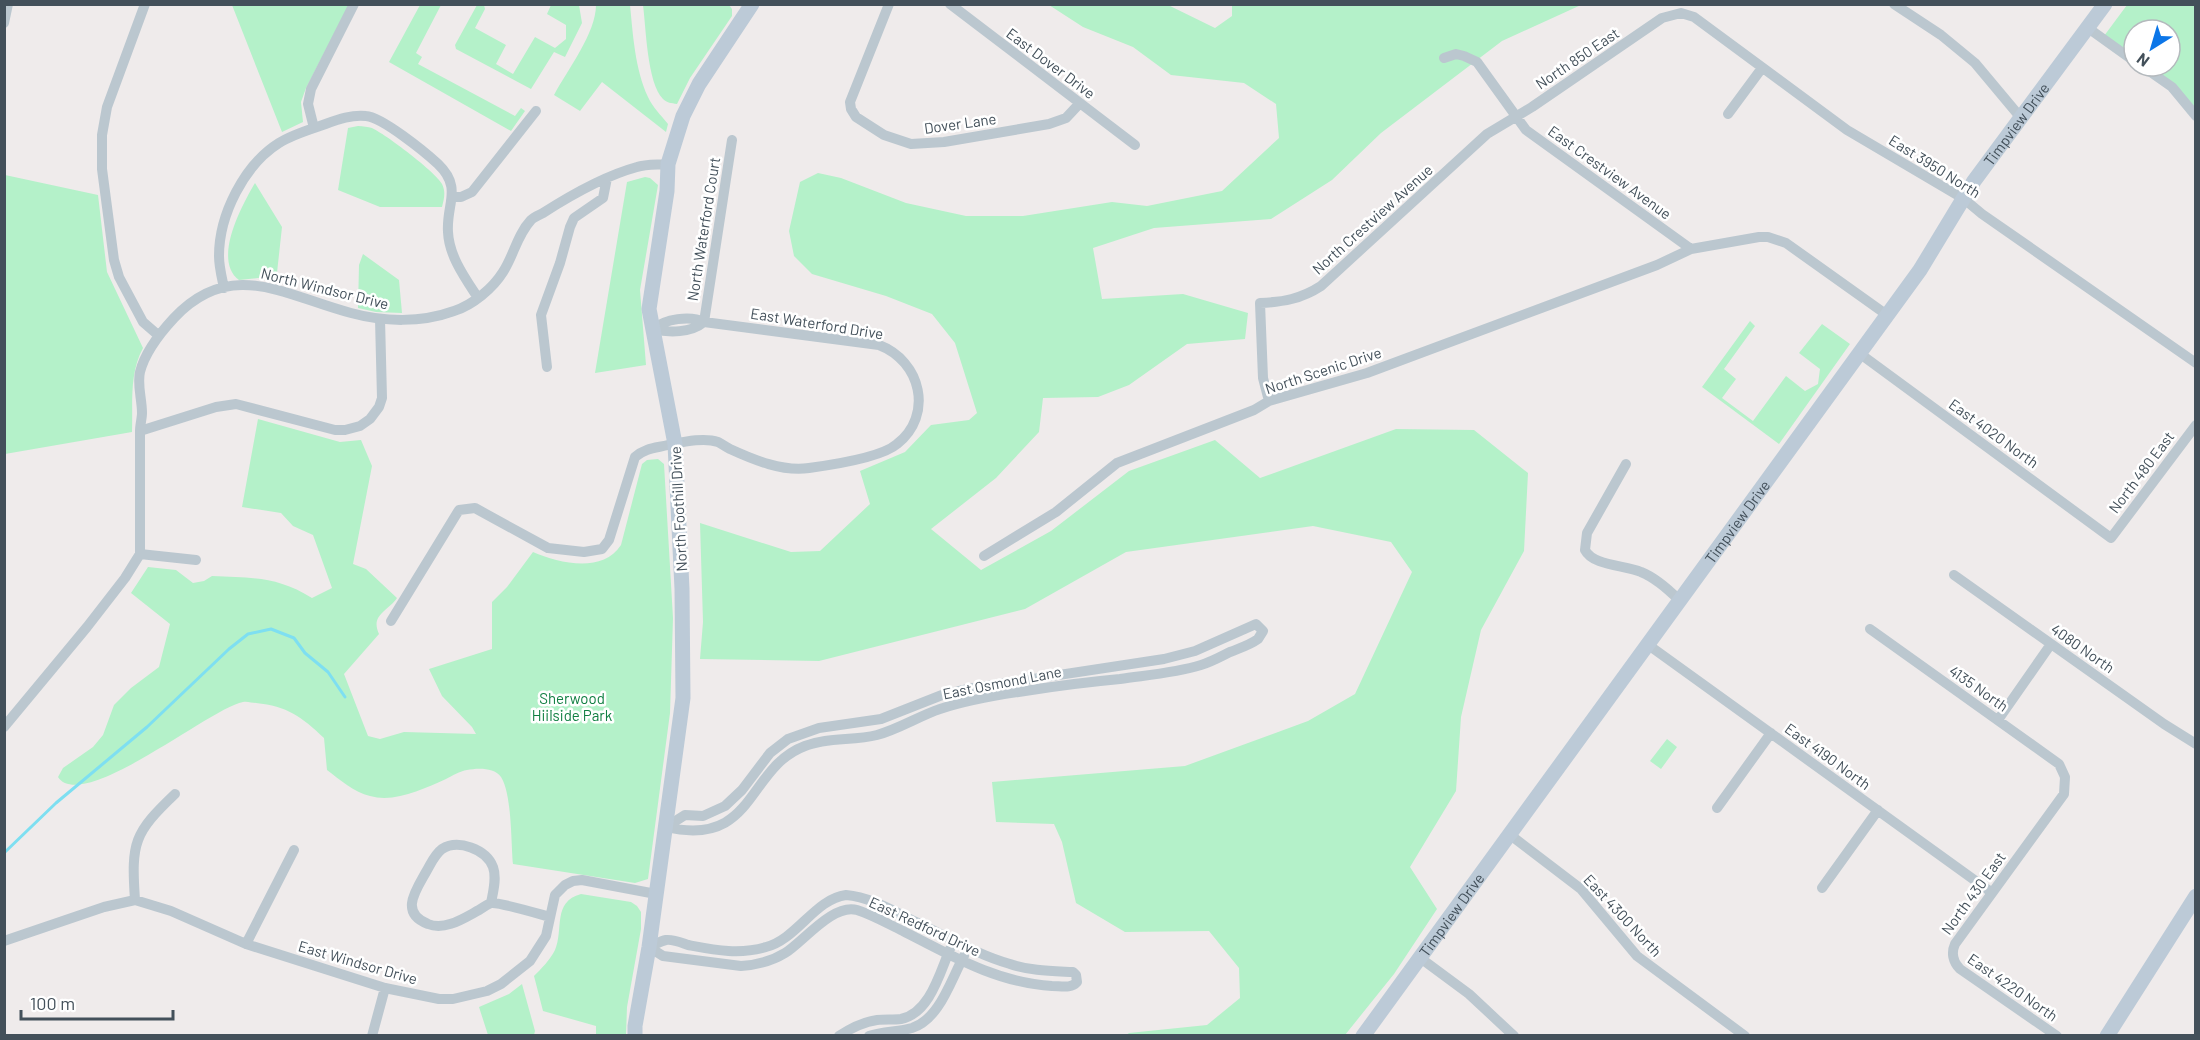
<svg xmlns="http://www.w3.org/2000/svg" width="2200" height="1040" font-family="Barlow,sans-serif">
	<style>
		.green { fill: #b4f1c9 }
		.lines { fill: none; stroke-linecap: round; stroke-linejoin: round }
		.stream { stroke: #7edff1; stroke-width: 3 }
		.street { stroke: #bbc7cf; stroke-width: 10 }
		.secondary { stroke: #bccad7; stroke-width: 15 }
		.labels { text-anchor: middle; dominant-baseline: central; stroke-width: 5; stroke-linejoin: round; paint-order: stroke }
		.street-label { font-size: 15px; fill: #43505a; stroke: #fff }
		.park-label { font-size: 15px; fill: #107f42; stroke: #fff }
	</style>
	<rect width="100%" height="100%" fill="#efebeb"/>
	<path class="green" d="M 232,5 L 349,5 L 306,88 L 301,102 L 303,122 L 282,132 Z
		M 420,5 L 441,5 L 416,53 L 422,57 L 418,64 L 515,116 L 521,108 L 525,111 L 511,131 L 389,62 Z
		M 477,5 L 484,5 L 485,9 L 475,28 L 506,45 L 496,64 L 513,74 L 535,37 L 555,48 L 566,39 L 566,25 L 547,14 L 551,5 L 579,5 L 582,23 L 565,57 L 554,52 L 531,89 L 456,49 L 455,45 Z
		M 596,5 L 630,5 C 633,35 635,69 648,97 C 653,108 661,115 668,124 L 666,132 L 602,82 L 580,111 L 554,95 C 568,69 596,33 596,5 Z
		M 729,5 L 732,9 L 732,16 L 690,78 L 677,104 C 671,103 667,103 663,99 C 647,83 646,27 643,5 Z
		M 1049,5 L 1168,5 L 1215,28 L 1232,16 L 1232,5 L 1581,5 L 1502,41 L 1381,133 L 1332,180 L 1271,219 L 1154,228 L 1093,248 L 1102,299 L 1183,294 L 1248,313 L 1245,339 L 1187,344 L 1129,385 L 1098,397 L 1043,398 L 1039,432 L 996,478 L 931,529 L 981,570 L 1051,531 L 1129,471 L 1215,440 L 1260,478 L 1396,429 L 1474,430 L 1528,473 L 1524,551 L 1481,630 L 1461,717 L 1456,791 L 1410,867 L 1437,909 L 1394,974 L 1345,1035 L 1126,1035 L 1129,1033 L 1207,1025 L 1240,998 L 1239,968 L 1209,931 L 1125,932 L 1076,903 L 1062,842 L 1054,824 L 996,822 L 992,782 L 1185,766 L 1308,721 L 1355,694 L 1412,572 L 1391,542 L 1313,526 L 1126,552 L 1025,609 L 819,661 L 700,659 L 703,622 L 700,523 L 791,552 L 820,551 L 870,504 L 860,471 L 905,452 L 931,425 L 969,420 L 977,413 L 955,343 L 932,314 L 886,296 L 812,274 L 794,256 L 789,231 L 800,182 L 818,173 L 841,178 L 906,203 L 966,216 L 1023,216 L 1112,202 L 1147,206 L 1222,191 L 1279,138 L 1276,104 L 1244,83 L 1171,75 L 1133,47 L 1083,27 Z
		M 2127,5 L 2195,5 L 2195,113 L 2147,66 L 2170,66 L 2170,30 L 2134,30 L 2134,57 L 2104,36 Z
		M 358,126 C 363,126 368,127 372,128 C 385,134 436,172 442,184 C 446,192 444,199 442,207 L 380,207 L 338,190 L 348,128 Z
		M 5,175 L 98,195 L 107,272 L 143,348 C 129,374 133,403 132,432 L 5,454 Z
		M 645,177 L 650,178 L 658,185 L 640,290 L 646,365 L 595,373 L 627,182 Z
		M 255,183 L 282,227 L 276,282 L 258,278 L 239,280 C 212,260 242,205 255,183 Z
		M 363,254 L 399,280 L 402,313 L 376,312 L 358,308 L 359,265 Z
		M 1750,321 L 1755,326 L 1724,369 L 1736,379 L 1722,398 L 1753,421 L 1786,376 L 1805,391 L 1818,384 L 1820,369 L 1799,353 L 1822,324 L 1850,344 L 1779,444 L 1702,387 Z
		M 258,419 L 340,442 L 361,440 L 372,466 L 353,564 L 366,569 L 397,598 C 388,611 370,615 379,634 L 344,674 L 368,736 L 380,739 L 404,732 L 476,734 L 472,727 L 442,696 L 429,669 L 492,649 L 492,602 L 507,587 L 533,552 C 559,563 602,574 621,545 L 642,464 L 647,460 L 658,459 L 664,464 L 673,618 L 670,713 L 648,879 L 635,883 L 513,864 C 511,843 512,794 501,777 C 494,767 477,768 467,770 C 460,771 452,776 446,779 C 423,789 395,803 370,796 C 354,792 340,780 327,770 L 324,738 C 302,717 287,706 256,703 C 252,703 247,701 243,702 C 210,708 82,814 58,777 L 63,768 L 93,747 L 103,735 L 114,705 L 131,688 L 159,667 L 170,624 L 131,593 L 148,567 L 176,570 L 193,583 L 204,581 L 212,576 C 252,578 277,576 312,598 L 332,588 L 313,535 L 293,526 L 281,513 L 242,507 Z
		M 1667,739 L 1677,747 L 1661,769 L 1650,761 Z
		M 581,894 L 631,902 L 637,906 L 641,912 L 641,929 L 627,1007 L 626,1035 L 596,1035 L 596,1026 L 543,1011 L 534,976 C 541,969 550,960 555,950 C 564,929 552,902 581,894 Z
		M 522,984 L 535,1031 L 534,1035 L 488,1035 L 479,1007 L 509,994 Z"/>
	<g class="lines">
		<path class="stream" d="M 4,853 L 56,803 L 147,727 L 229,649 L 248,634 L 271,629 L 294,638 L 305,653 L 328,672 L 345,697"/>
		<path class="street" d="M 145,4 L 107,107 L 102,135 L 102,169 L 114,260 L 119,277 L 143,322 L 158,335
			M 889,4 L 850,102 L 851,109 L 856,117 L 884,135 L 911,144 L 944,142 L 1049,124 L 1066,118 L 1080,103
			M 950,4 L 1135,145
			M 1894,4 L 1941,35 L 1975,63 L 2021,118
			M 4,23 L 8,4
			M 2088,28 L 2134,61
			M 1444,58 L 1456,54 L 1464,56 L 1477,62 L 1526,130 L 1691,249
			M 2142,66 L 2172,87 L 2196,116
			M 1728,114 L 1762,68
			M 314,128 L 308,104 L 311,89 L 354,4
			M 453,197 L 461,197 L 472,192 L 536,111
			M 224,288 C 222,278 219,267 219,256 C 219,215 244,165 279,143 C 290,136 305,131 317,127 C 332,122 349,114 366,116 C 382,117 425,152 438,164 C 463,188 446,204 448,232 C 449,256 465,278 478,298
			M 704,322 L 732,140
			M 653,329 C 669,333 691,333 704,322
			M 1859,353 L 2111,538 L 2196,425
			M 547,367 L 541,315 L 560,263 L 570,227 L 574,218 L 603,198 L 607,178
			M 1269,401 L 1263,378 L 1260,303 C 1283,302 1301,299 1321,286 L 1487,134 L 1532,107 L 1662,18 L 1681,13 L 1694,17 L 1847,130 L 1964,199 L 1982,214 L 2196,363
			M 140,431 L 216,407 L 236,404 L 335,430 L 345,430 L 360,426 L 370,419 L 379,407 L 382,398 L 380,319
			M 1626,464 L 1587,533 L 1585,550 C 1593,566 1625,565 1641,572 C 1656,578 1668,589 1679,600
			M 140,554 L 196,560
			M 984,556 L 1056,512 L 1117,463 L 1254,410 L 1269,401 L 1367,373 L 1657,265 L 1691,249 L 1759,237 L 1768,237 L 1786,243 L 1887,315
			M 1954,575 L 2164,724 L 2196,744
			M 391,621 L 459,510 L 475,508 L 548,548 L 584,552 L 602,549 L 609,540 L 635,457 C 645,448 656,448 668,445 C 683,442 704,437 718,442 C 722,444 726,447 730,449 C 754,460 783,472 809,468 C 831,465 882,457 897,444 C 934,415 921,361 879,345 L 704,322 C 690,315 665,319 653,329
			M 1256,624 L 1263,631 L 1258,639 C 1250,645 1240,648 1230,652 C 1220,657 1211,662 1201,665 C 1175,673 1147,675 1120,679 C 1088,682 1056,686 1025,691 C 997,695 967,700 940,709 C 919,716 899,729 877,735 C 853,741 828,737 805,746 C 746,768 756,848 666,827 L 685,815 L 703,816 L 725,806 L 742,790 L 770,753 L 788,739 L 819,728 L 881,719 L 942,695 L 967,689 L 1164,659 L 1195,651 Z
			M 1870,629 L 2059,764 L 2065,777 L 2064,794 L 1955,944 C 1951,953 1953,962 1960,969 L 2057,1036
			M 1647,644 L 1991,892
			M 1998,720 L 2051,644
			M 4,727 L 87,627 L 125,578 L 140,554 L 140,431 C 140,425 142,418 142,413 C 142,399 137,385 140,372 C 145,352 161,332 174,318 C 231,257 286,296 351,313 C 384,322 421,323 454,311 C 473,305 493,288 503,272 C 514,255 517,235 531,220 C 534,217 539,215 543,213 C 571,195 604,176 637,167 C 646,164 658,165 668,164
			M 1717,808 L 1771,733
			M 1509,834 L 1581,889 L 1637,956 L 1745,1036
			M 1822,888 L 1878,810
			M 846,895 C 871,897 895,912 918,923 C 948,937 978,955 1010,964 C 1030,971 1052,971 1073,972 L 1076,975 L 1077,982 C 1071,989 1061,986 1052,986 C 997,983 950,955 903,931 C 888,924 873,915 857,910 C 833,903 803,942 785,953 C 772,961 756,965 741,966 L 663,956 L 649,947 C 654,945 661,941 666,940 C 673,939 682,943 688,945 C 715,950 739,955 766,947 C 797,939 815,899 846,895 Z
			M 135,900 C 131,842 134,833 175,794
			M 491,903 C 493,892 497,878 493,867 C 486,849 458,839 442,849 C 434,855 431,864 426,872 C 416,890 399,913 428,924 C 445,931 464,918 479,910 C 482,908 488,904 491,903 C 499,902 539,914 550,917
			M 4,941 L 104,907 L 135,900 L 171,911 L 246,944 L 385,988 L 439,999 L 453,999 L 487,991 L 501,984 L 530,961 L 546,936 L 555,895 L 565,885 L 573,881 L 582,880 L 656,894
			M 246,944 L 294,850
			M 1419,957 L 1469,994 L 1514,1036
			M 372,1036 L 385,988
			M 839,1036 C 851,1028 862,1022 877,1020 C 885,1019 893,1020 901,1019 C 930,1013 940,972 950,949
			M 869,1036 C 883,1031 898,1032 912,1028 C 940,1019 951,979 964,956"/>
		<g class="secondary">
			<path d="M 635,1036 L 635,1026 L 649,947 L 683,698 L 682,589 L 675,444 L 649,309 L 667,191 L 668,164 L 683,116 L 699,84 L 752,4"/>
			<path id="s1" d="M 1363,1036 L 1920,270 L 1974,181 L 2105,4"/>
			<path d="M 2107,1036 L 2196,896"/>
		</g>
	</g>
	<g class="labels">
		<g class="street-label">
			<text transform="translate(1577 58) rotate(-34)">North 850 East</text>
			<text transform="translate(1051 63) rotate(37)">East Dover Drive</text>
			<text transform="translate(960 123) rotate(-8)">Dover Lane</text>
			<text stroke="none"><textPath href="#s1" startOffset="1122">Timpview Drive</textPath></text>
			<text transform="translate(1935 166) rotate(32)">East 3950 North</text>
			<text transform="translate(1610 172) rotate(36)">East Crestview Avenue</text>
			<text transform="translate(1372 219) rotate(-42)">North Crestview Avenue</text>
			<text transform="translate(703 229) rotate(-81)">North Waterford Court</text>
			<text transform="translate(325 288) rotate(14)">North Windsor Drive</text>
			<text transform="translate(817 323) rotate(9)">East Waterford Drive</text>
			<text transform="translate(1323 370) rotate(-18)">North Scenic Drive</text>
			<text transform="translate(1994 433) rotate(36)">East 4020 North</text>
			<text transform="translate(2141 472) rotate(-53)">North 480 East</text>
			<text transform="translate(678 509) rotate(-93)">North Foothill Drive</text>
			<text stroke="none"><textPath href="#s1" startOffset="636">Timpview Drive</textPath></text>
			<text transform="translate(2083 648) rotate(35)">4080 North</text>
			<text transform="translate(1002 682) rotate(-11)">East Osmond Lane</text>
			<text transform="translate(1979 688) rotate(35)">4135 North</text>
			<text transform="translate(1828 756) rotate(36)">East 4190 North</text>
			<text transform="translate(1973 893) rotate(-54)">North 430 East</text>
			<text stroke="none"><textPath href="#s1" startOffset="150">Timpview Drive</textPath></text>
			<text transform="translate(1623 915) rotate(47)">East 4300 North</text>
			<text transform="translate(925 926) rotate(25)">East Redford Drive</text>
			<text transform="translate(358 962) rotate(16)">East Windsor Drive</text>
			<text transform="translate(2013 987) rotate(35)">East 4220 North</text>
		</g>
		<g class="park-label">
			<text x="572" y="698">Sherwood<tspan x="572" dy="17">Hiilside Park</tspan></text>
		</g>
	</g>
	<rect width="2200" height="1040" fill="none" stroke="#43505a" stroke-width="12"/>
	<g transform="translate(2152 48) rotate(217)"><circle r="28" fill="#ffffff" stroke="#b4b9bd" stroke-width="1.5"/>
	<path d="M0-4.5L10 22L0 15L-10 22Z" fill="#0c76e8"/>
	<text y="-9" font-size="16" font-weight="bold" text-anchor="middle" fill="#43505a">N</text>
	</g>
	<path d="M21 1010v9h152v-9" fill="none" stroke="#43505a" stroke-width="3"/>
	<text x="30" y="1010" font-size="18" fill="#43505a" stroke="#ffffff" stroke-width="4.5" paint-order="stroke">100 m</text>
</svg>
